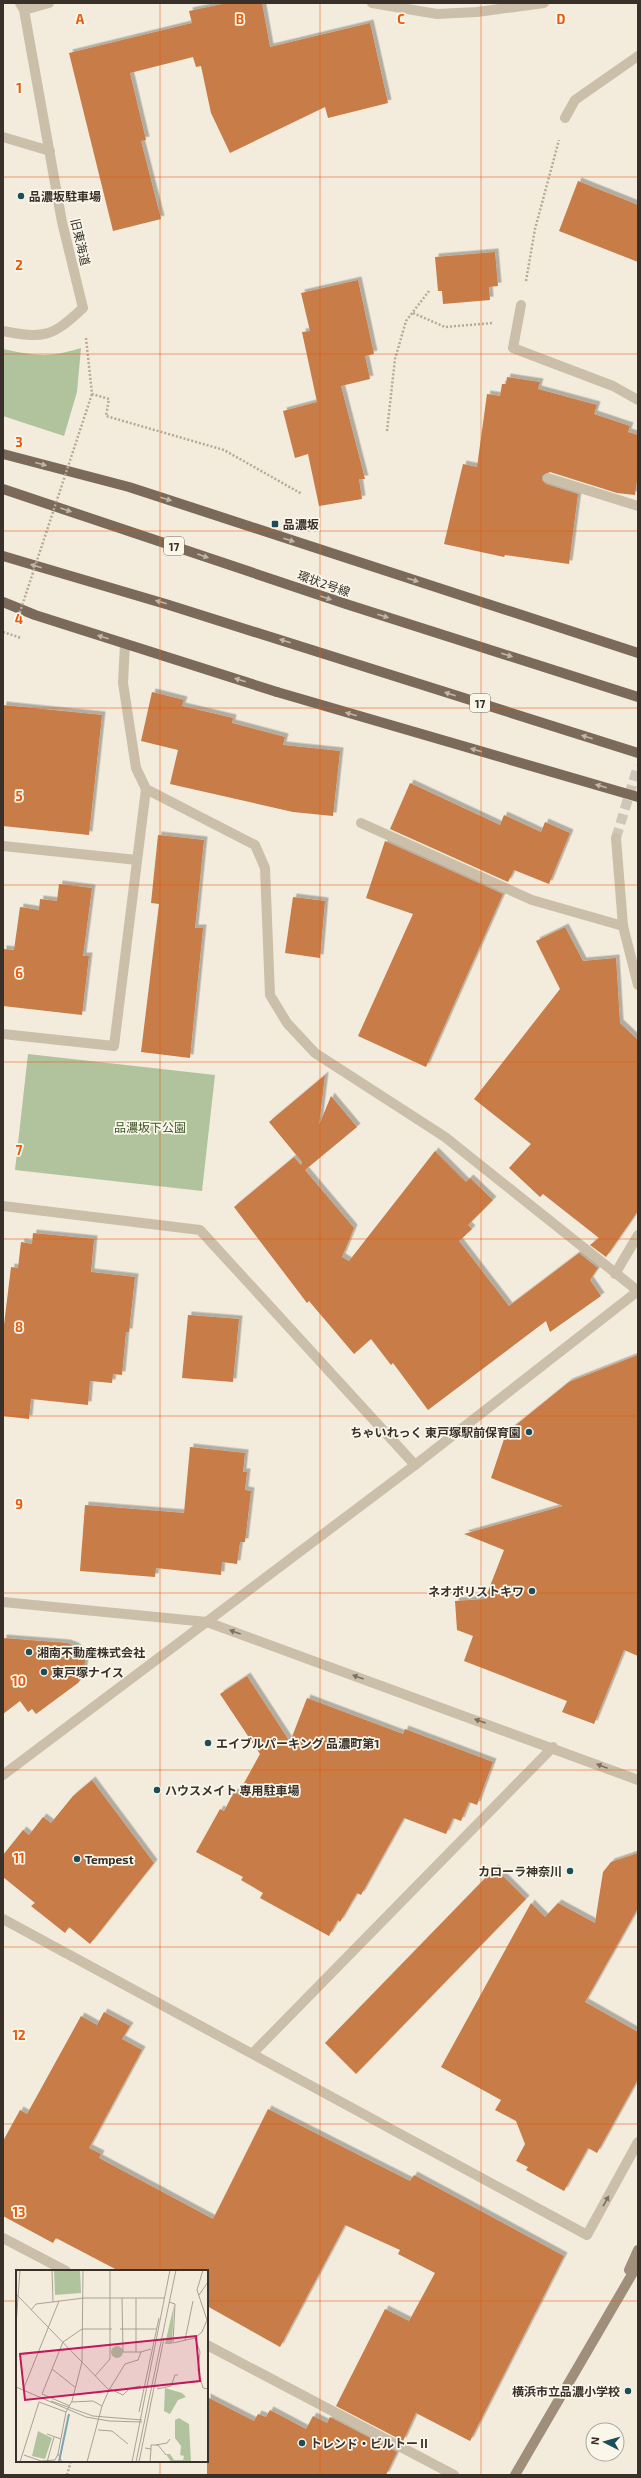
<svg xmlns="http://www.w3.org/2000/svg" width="641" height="2478" font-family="'Exo 2','Noto Sans JP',sans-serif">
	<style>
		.green { fill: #b0c39d }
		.building { fill: #c87b46; filter: url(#shadow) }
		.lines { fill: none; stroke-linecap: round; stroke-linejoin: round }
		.minor-tunnel { stroke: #cec6b9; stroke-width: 10; stroke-dasharray: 10 5; stroke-linecap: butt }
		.path { stroke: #b8a993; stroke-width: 2.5; stroke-dasharray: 2 2; stroke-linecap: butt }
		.service { stroke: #ccbfa9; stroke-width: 10 }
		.minor { stroke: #ccbfa9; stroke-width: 10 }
		.tertiary { stroke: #ccbfa9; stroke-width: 10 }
		.secondary { stroke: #9f8e7a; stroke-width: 10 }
		.primary { stroke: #7b6a5a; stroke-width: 10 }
		.path-bridge { stroke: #b8a993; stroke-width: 2.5; stroke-dasharray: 2 2; stroke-linecap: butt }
		.primary-bridge { stroke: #7b6a5a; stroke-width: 10 }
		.oneway { fill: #c1b7a9 }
		.oneway2 { fill: #7b7063 }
		.grid { fill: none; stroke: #e8590c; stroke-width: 1; stroke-opacity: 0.55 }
		.poi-dot { fill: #1d4d5b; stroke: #faf6ea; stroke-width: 1.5 }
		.labels { text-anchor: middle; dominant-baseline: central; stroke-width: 3.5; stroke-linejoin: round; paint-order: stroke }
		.shield { fill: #faf6ea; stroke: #726b63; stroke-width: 1 }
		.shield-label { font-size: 11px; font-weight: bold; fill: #383029 }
		.poi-label { font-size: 12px; font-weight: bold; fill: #383029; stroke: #faf6ea; text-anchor: start }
		.street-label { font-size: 12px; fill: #383029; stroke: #faf6ea }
		.park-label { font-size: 12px; fill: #40572c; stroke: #faf6ea }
		.inset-river { fill: none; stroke: #7ba6b1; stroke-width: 2 }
		.inset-road { fill: none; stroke: #a8a195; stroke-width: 1 }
		.view { fill: #c2185b; fill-opacity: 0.15; stroke: #c2185b; stroke-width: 2 }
		.inset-edge { fill: none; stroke: #383029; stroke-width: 2 }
		.grid-label { font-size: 13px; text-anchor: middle; font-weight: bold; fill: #e8590c; stroke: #faf6ea; stroke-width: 3.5; stroke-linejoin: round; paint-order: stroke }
	</style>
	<defs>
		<filter id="shadow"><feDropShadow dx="3.5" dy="-3.5" stdDeviation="0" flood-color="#0004"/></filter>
	</defs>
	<rect width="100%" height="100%" fill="#f3ecdd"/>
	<path class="green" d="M 81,348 L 77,392 L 64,436 L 3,416 L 3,349 C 36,356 49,358 81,348 Z
		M 28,1054 L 215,1075 L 202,1191 L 15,1170 Z"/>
	<path class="building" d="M 227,3 L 262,3 L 270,47 L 370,23 L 388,103 L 328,118 L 325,107 L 230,153 L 211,113 L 201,66 L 196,67 L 193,57 L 130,73 L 146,140 L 141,141 L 161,219 L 113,231 L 69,53 L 192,23 L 189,11 Z
		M 578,181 L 638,205 L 638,262 L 559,231 Z
		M 495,252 L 498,286 L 489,287 L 490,300 L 443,304 L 442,291 L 438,291 L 435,257 Z
		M 358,280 L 374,354 L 365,356 L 370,379 L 341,386 L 365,479 L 359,479 L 362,499 L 319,506 L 308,454 L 295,458 L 283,411 L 317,402 L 302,332 L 310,331 L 301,293 Z
		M 507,377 L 540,382 L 538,389 L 597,405 L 594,414 L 630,426 L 628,432 L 638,435 L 638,473 L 635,495 L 617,493 L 550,472 L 542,476 L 542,480 L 546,484 L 578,494 L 569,564 L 505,555 L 504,557 L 444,544 L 463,464 L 477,467 L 487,394 L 500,396 L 502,384 L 506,384 Z
		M 152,692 L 184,700 L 182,706 L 233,718 L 232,723 L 285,737 L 283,745 L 340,751 L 333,816 L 293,812 L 170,784 L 178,750 L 141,741 Z
		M 3,705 L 102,715 L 89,835 L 3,826 Z
		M 410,783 L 500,825 L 504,815 L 541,832 L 545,822 L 570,833 L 549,884 L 514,870 L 508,882 L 390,829 Z
		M 158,835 L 204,840 L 195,928 L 203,928 L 190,1058 L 141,1052 L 159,904 L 151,903 Z
		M 385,841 L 503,894 L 426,1067 L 358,1036 L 413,914 L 366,898 Z
		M 59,884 L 92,888 L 83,956 L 89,956 L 82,1015 L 3,1006 L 3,949 L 14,950 L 20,907 L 39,910 L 40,899 L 57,901 Z
		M 293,897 L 325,901 L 320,958 L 285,953 Z
		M 565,927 L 583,961 L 616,958 L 620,1023 L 638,1040 L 638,1211 L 606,1257 L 590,1245 L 599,1238 L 543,1194 L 540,1197 L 509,1168 L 531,1144 L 474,1099 L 560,989 L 536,941 Z
		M 325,1075 L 319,1125 L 331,1096 L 357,1127 L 305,1170 L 354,1228 L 342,1257 L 349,1261 L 435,1151 L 466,1182 L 470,1178 L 493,1200 L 468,1225 L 472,1229 L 459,1241 L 509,1306 L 579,1253 L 598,1268 L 590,1280 L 601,1296 L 550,1332 L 546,1321 L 428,1410 L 393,1363 L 391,1365 L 371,1339 L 354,1354 L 309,1301 L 307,1303 L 234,1207 L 294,1157 L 301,1165 L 302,1162 L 269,1122 Z
		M 33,1233 L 94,1239 L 91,1272 L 135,1277 L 129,1332 L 126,1332 L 122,1375 L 113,1374 L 112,1383 L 90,1381 L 88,1405 L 31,1399 L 29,1419 L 3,1416 L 3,1333 L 11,1267 L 18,1268 L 21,1242 L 32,1244 Z
		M 188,1315 L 239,1319 L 233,1382 L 182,1378 Z
		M 638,1355 L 638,1656 L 624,1650 L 594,1724 L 562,1712 L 567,1701 L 464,1661 L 473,1636 L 457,1630 L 455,1601 L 485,1599 L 504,1550 L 464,1534 L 563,1506 L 491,1478 L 506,1433 L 569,1382 Z
		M 190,1447 L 245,1453 L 243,1472 L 247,1472 L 245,1490 L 251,1491 L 245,1542 L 240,1542 L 237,1564 L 222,1562 L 221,1575 L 156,1568 L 155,1577 L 80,1571 L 85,1505 L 184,1513 Z
		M 3,1638 L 67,1643 L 75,1646 L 82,1652 L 85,1661 L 83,1676 L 78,1683 L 36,1714 L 32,1709 L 28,1712 L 20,1701 L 3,1714 Z
		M 247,1676 L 290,1742 L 307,1698 L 403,1734 L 405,1729 L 493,1762 L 477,1805 L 469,1802 L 461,1821 L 453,1818 L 446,1834 L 404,1818 L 361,1895 L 357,1893 L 340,1922 L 338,1920 L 329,1936 L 260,1898 L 263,1893 L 241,1880 L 243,1877 L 196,1852 L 220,1809 L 224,1811 L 234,1792 L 238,1794 L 260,1754 L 220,1694 Z
		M 92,1780 L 154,1863 L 90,1944 L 69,1927 L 65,1933 L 31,1906 L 35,1903 L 3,1877 L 3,1855 L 23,1830 L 29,1835 L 43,1817 L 51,1823 L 73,1796 Z
		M 638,1853 L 638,1908 L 585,2002 L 638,2032 L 638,2079 L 597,2153 L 588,2148 L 564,2191 L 526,2170 L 528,2167 L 516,2161 L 525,2144 L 516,2121 L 495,2110 L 501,2100 L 441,2067 L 531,1903 L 545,1917 L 558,1903 L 595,1923 L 603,1872 L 611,1862 Z
		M 495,1868 L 526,1899 L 356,2074 L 325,2043 Z
		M 104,2012 L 130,2026 L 122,2039 L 142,2050 L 89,2148 L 101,2154 L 99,2158 L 213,2219 L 268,2109 L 410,2181 L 414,2175 L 564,2256 L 470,2441 L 416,2413 L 403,2441 L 336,2406 L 385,2309 L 409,2321 L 435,2273 L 398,2254 L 400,2250 L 345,2225 L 280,2347 L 207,2306 L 207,2271 L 119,2271 L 56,2238 L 53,2243 L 3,2216 L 3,2141 L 20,2110 L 27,2114 L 81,2016 L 97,2025 Z
		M 207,2397 L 254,2421 L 258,2414 L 266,2417 L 270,2410 L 306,2429 L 313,2416 L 327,2423 L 330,2417 L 397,2452 L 386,2475 L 207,2475 Z"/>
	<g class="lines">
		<path class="minor-tunnel" d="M 616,838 L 638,766"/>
		<path class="path" d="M 526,281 L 535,229 L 559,140
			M 413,313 L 445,327 L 493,323
			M 86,338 L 92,394 L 109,399 L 106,416 L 224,450 L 302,494
			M 387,431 L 395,359 L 406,321 L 429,291
			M 3,632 L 21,638
			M 67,2475 L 71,2461"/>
		<path class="service" d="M 565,118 L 575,100 L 638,56
			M 548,478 L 638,506
			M 361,823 L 532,900 L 623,926"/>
		<path class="minor" d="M 372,3 L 437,14 L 477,12 L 544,3
			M 24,10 L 49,3
			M 3,137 L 50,151
			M 521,305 L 513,348 L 613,386 L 638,400
			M 3,331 C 44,339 52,337 83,308 L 62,222 L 24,10 L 20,3
			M 125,644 L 123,683 L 136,768 L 146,789 L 255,845 L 265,868 L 270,995 L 287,1023 L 315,1053 L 445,1137 L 638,1291
			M 616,838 L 623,926 L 638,985
			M 3,846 L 137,860
			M 3,1034 L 114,1046 L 146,789
			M 3,1206 L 200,1230 L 415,1465
			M 615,1274 L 638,1235
			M 207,1622 L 638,1780
			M 3,1919 L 587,2235 L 638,2142
			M 253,2053 L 553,1747
			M 3,2238 L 66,2271
			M 207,2345 L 454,2475"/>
		<path class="tertiary" d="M 3,1602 L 207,1622
			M 3,1775 L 415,1465 L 638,1291"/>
		<path class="secondary" d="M 629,2270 L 638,2250
			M 515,2475 L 638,2264"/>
		<path class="primary" d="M 3,454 L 129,487 L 638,653
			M 3,489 L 346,604 L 638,697
			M 3,556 L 169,605 L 638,753
			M 3,602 L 35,615 L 277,692"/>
		<path class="path-bridge" d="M 16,624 L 92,394"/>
		<path class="primary-bridge" d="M 277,692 L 638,797"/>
	</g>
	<defs><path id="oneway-solid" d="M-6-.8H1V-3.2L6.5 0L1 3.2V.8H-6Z"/></defs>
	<g class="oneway">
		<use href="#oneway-solid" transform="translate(41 464) rotate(15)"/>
		<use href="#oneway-solid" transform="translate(166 499) rotate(18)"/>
		<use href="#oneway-solid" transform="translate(66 510) rotate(19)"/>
		<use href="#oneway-solid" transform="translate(289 540) rotate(18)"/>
		<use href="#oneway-solid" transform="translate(203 556) rotate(19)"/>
		<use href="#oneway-solid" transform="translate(36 566) rotate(-164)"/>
		<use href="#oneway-solid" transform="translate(413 580) rotate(18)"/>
		<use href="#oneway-solid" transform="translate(326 598) rotate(19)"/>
		<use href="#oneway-solid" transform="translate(161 602) rotate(-164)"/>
		<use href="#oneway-solid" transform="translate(383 616) rotate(18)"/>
		<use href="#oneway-solid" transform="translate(103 637) rotate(-162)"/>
		<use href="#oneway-solid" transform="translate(285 641) rotate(-163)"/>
		<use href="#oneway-solid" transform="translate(507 655) rotate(18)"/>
		<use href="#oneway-solid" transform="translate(240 680) rotate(-162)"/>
		<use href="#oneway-solid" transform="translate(450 694) rotate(-162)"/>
		<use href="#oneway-solid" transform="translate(351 714) rotate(-164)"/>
		<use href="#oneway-solid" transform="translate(587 737) rotate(-162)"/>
		<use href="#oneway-solid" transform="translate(476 750) rotate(-164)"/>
		<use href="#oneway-solid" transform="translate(601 786) rotate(-164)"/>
	</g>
	<g class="oneway2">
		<use href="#oneway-solid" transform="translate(235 1632) rotate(-160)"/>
		<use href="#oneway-solid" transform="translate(358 1677) rotate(-160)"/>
		<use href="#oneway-solid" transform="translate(480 1721) rotate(-160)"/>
		<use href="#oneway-solid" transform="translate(602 1766) rotate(-159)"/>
		<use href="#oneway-solid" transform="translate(606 2201) rotate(-61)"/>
	</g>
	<path class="grid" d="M 160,3 L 160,2271M 320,3 L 320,2475M 481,3 L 481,2475M 3,177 L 638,177M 3,354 L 638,354M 3,531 L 638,531M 3,708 L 638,708M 3,885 L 638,885M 3,1062 L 638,1062M 3,1239 L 638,1239M 3,1416 L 638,1416M 3,1593 L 638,1593M 3,1770 L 638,1770M 3,1947 L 638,1947M 3,2124 L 638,2124M 3,2301 L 17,2301M 207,2301 L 638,2301M 160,2461 L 160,2475"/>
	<g class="poi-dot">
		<circle cx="21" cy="196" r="4"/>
		<rect x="271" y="520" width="8" height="8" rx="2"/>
		<circle cx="529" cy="1432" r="4"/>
		<circle cx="532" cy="1591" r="4"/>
		<circle cx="29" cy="1652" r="4"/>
		<circle cx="44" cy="1672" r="4"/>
		<circle cx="208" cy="1743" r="4"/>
		<circle cx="157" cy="1790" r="4"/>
		<circle cx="77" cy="1859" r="4"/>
		<circle cx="570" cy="1871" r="4"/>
		<circle cx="628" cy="2391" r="4"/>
		<circle cx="302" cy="2443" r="4"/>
	</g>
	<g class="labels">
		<g class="shield">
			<rect x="164" y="537" width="20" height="18" rx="3"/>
			<rect x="470" y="694" width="20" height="18" rx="3"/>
		</g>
		<g class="shield-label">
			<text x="174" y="546">17</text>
			<text x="480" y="703">17</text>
		</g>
		<g class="poi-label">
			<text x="29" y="196">品濃坂駐車場</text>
			<text x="283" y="524">品濃坂</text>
			<text x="521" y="1432" text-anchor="end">ちゃいれっく 東戸塚駅前保育園</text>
			<text x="524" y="1591" text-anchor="end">ネオポリストキワ</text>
			<text x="37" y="1652">湘南不動産株式会社</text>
			<text x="52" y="1672">東戸塚ナイス</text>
			<text x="216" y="1743">エイブルパーキング 品濃町第1</text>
			<text x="165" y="1790">ハウスメイト 専用駐車場</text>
			<text x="85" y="1859">Tempest</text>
			<text x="562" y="1871" text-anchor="end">カローラ神奈川</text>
			<text x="620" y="2391" text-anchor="end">横浜市立品濃小学校</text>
			<text x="310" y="2443">トレンド・ビルトーⅡ</text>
		</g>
		<g class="street-label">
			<text transform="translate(81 242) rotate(77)">旧東海道</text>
			<text transform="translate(324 583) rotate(19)">環状2号線</text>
		</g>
		<g class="park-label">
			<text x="150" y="1127">品濃坂下公園</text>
		</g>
	</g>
	<g transform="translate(16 2270)">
		<rect width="192" height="192" fill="#f3ecdd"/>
		<path d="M 38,0 L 64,0 L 65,23 L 39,25 ZM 158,35 L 156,74 L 149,74 ZM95 82a6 6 0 1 1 12 0a6 6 0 1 1-12 0ZM 149,118 L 166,123 L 170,127 L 162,130 L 154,144 L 148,141 ZM 163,148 L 173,154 L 175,192 L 155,192 L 150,184 L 154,184 L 158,190 L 167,190 L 168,186 L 164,185 L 165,176 L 159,168 L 159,150 ZM 22,161 L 36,168 L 29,189 L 16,186 Z" fill="#b0c39d"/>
		<path class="inset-river" d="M 43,192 L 53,144"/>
		<path class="inset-road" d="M 36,0 L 37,32M 0,24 L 93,120M 183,25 L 192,12M 106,28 L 107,82 L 125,82M 153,32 L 159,34 L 157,73 L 179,68 L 186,62 L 191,50 L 181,20 L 187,0M 15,40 L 20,34 L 68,28 L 148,28M 0,55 L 4,0M 104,59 L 140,59M 179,68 L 184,82 L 182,100 L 187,118 L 192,119M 169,70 L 177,31M 120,82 L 120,28M 36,99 L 60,118M 79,106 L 94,89 L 94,0M 0,117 L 70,147 L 93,151 L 126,152M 94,119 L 107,125 L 114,118 L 125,116M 141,119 L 155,116 L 159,105 L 162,105M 7,120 L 43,31M 35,131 L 77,146 L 126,150M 56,132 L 77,131 L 86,136M 54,136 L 26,124 L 47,72 L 66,59 L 96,59M 123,142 L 143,48M 82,160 L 96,161 L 112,174M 31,164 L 45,169M 140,175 L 151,173 L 154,169M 129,178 L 135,179 L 134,192M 135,179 L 135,175 L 142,175 L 150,185M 8,185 L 25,191 L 39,190 L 42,184M 4,192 L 23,132 L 50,142M 31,192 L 38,167M 46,192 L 42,184 L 50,142 L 56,131 L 66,92 L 67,0M 71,192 L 86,136 L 93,120 L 109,94 L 122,90 L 125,82 L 135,79M 116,192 L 154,0M 120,192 L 160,0M 123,192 L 148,68"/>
		<path class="view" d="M 180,66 L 184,111 L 9,130 L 4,84 Z"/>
		<rect width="192" height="192" class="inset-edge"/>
	</g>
	<g class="grid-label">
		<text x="80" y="24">A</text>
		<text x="240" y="24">B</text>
		<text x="401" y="24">C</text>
		<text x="561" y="24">D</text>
		<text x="19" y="93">1</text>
		<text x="19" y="270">2</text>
		<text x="19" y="447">3</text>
		<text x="19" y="624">4</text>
		<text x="19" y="801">5</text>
		<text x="19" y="978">6</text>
		<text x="19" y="1155">7</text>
		<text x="19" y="1332">8</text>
		<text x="19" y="1509">9</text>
		<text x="19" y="1686">10</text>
		<text x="19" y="1863">11</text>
		<text x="19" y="2040">12</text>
		<text x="19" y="2217">13</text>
	</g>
	<rect width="641" height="2478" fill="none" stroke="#383029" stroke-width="8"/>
	<g transform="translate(605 2442) rotate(276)"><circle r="19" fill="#faf6ea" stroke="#aca79d"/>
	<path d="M0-3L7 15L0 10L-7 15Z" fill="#1d4d5b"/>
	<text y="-6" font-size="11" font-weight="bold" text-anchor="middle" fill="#383029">N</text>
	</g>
</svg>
